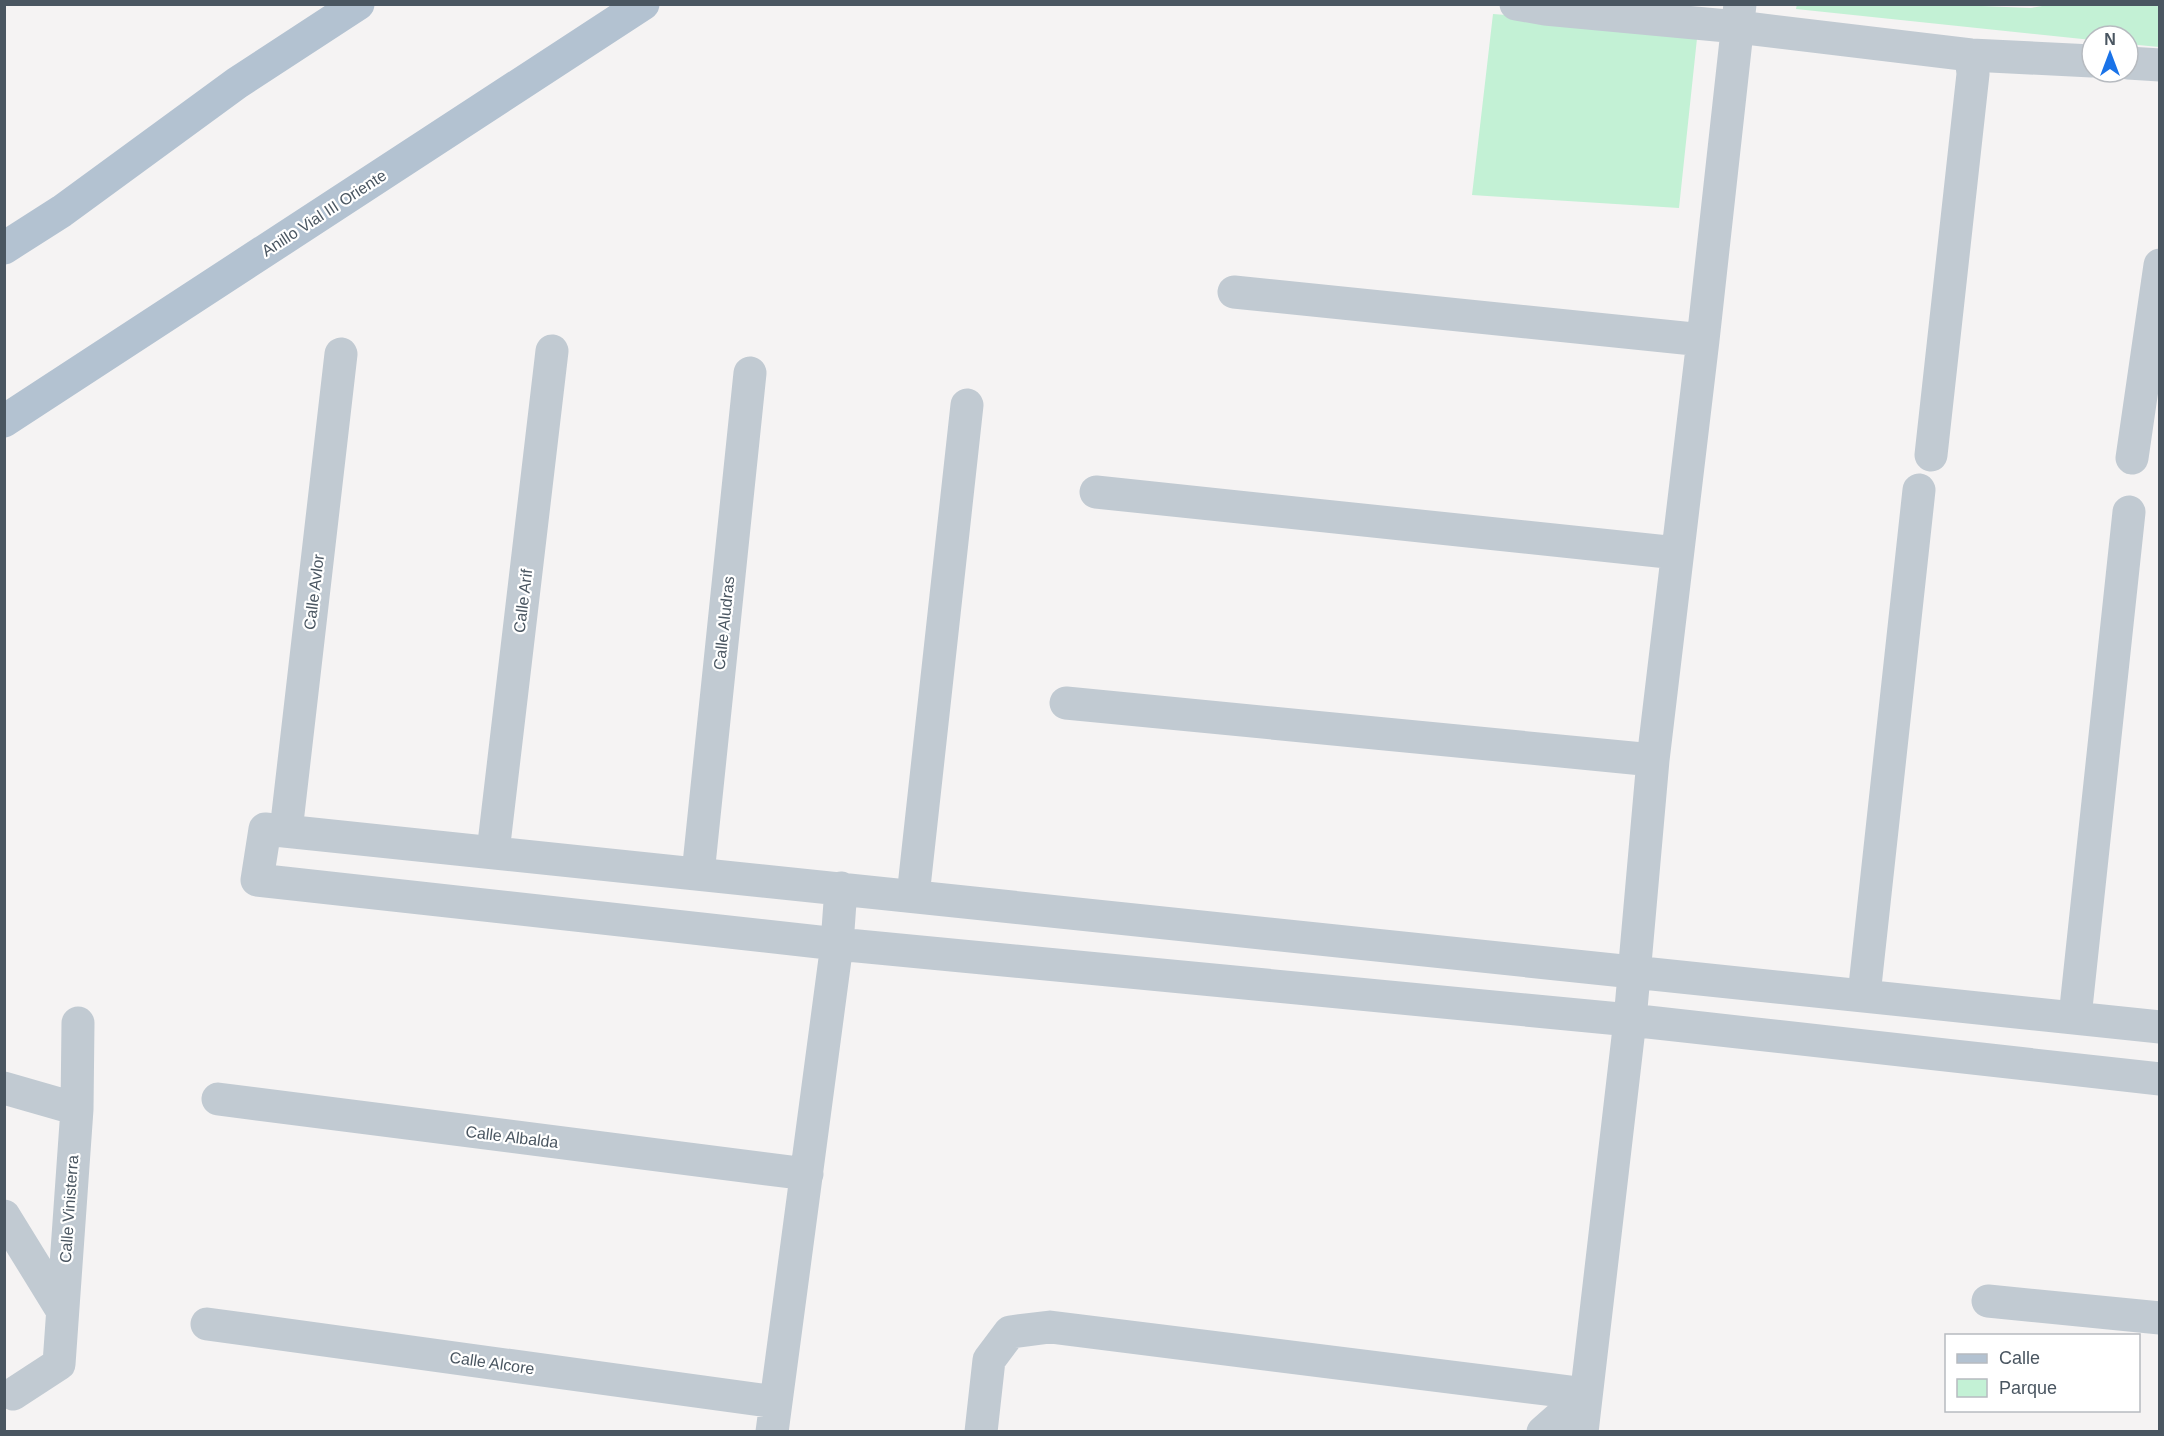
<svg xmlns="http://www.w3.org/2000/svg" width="2164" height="1436" font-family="Arial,sans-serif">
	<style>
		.green { fill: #c3f1d5 }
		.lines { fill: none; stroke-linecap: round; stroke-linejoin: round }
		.minor { stroke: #c1cad2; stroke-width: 33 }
		.major { stroke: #b3c2d1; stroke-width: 33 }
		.labels { text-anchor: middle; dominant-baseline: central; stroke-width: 4.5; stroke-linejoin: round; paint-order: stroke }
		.street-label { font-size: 16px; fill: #4a5661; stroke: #fff }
	</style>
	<rect width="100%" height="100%" fill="#f5f3f3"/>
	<path class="green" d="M 1797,4 L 1932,4 L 2031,8 L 2054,4 L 2159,5 L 2159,47 L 2128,44 L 2128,36 L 2092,36 L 2092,40 L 1796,9 Z
		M 1493,14 L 1698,29 L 1679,208 L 1472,195 Z"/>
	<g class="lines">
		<path class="minor" d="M 1516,4 L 1545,9 L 1738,27 L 1971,55 L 2092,61
			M 2128,63 L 2160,65
			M 1234,292 L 1703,340
			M 1931,455 L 1973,74 L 1971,55
			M 2132,458 L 2160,265
			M 1096,492 L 1677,553
			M 1066,703 L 1653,760
			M 286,831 L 341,354
			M 493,852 L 552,351
			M 698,874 L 750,373
			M 913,896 L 967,405
			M 1864,995 L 1919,490
			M 2075,1017 L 2129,512
			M 2160,1027 L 265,829 L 257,880 L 837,944 L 1630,1020 L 2160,1079
			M 4,1088 L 77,1109
			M 218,1099 L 807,1174
			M 4,1216 L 62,1310
			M 1988,1301 L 2160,1318
			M 207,1324 L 776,1402
			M 13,1394 L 59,1364 L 77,1109 L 78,1023
			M 772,1432 L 837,944 L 841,888
			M 981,1432 L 989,1360 L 1010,1332 L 1050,1327 L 1586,1394
			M 1543,1432 L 1586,1394
			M 1582,1432 L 1630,1020 L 1653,760 L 1703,340 L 1740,4"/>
		<path class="major" d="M 4,248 L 62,211 L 237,83 L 358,4
			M 4,421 L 643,4"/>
	</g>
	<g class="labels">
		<g class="street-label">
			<text transform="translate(324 213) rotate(-33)">Anillo Vial III Oriente</text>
			<text transform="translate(314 592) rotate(-83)">Calle Avlor</text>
			<text transform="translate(523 601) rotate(-83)">Calle Arif</text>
			<text transform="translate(724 623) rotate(-84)">Calle Aludras</text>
			<text transform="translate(512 1137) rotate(7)">Calle Albalda</text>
			<text transform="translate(69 1209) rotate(-86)">Calle Vinisterra</text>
			<text transform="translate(492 1363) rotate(8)">Calle Alcore</text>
		</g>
	</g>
	<rect width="2164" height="1436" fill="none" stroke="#4a5661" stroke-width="12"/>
	<rect x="1945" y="1334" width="195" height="78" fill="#ffffff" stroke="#b7bbc0" stroke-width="1.5"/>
	<rect x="1957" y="1354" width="30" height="9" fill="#b3c2d1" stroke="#b7bbc0" stroke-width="1.5"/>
	<text x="1999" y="1364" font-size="18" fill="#4a5661">Calle</text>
	<rect x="1957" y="1379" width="30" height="18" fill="#c3f1d5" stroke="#b7bbc0" stroke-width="1.5"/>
	<text x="1999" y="1394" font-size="18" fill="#4a5661">Parque</text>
	<g transform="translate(2110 54)"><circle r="28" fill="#ffffff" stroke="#b7bbc0" stroke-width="1.5"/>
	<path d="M0-4.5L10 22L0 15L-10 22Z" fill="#1a73e8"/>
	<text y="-9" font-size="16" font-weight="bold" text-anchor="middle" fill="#4a5661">N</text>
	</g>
</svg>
